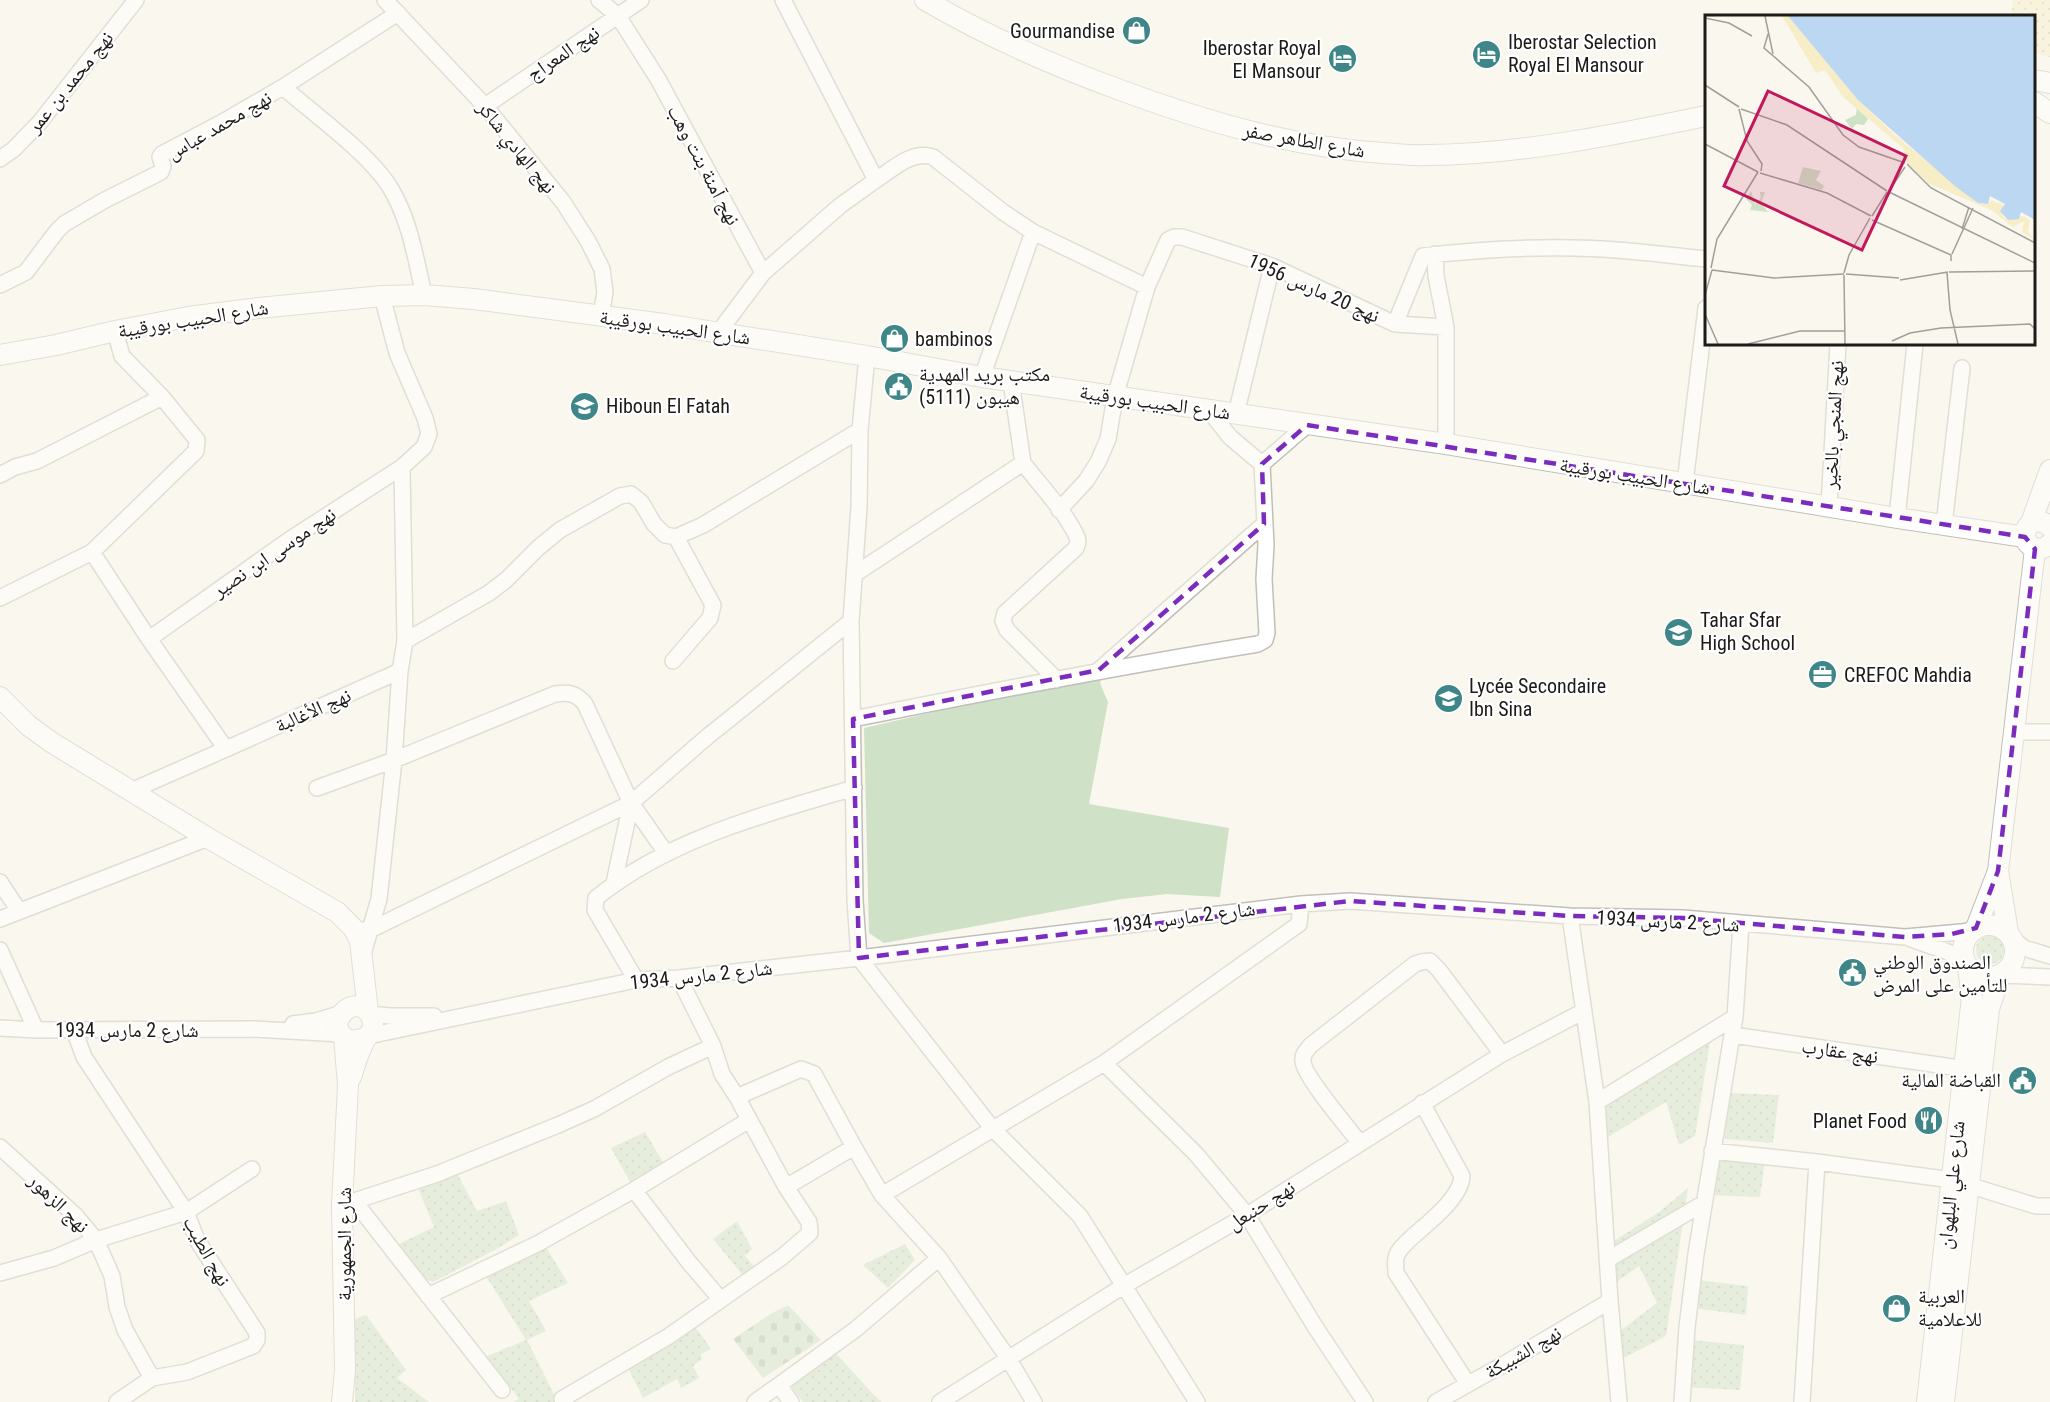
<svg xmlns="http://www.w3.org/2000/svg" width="2050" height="1402" font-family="'Roboto Condensed','Noto Naskh Arabic',sans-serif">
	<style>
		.grass { fill: url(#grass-dots) }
		.sand { fill: url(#sand-dots) }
		.cemetery { fill: url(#cemetery-stones) }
		.pitch { fill: #cfe1c6 }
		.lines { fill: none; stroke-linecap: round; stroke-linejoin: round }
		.minor-casing { stroke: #c1bfb7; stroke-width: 18 }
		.major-casing { stroke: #c1bfb7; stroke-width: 22 }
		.minor { stroke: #fff; stroke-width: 15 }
		.major { stroke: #fff; stroke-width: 20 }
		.marked { fill: none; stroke: #7b2cbf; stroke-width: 4.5; stroke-dasharray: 12 8; stroke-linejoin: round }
		.labels { text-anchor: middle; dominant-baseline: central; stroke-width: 4.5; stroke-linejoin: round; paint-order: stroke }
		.poi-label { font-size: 20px; fill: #1c1b18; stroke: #fff; text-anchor: start }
		.street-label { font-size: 20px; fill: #1c1b18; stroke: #fff }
		.inset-road { fill: none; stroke: #a19f99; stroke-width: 1.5 }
		.view { fill: #c2185b; fill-opacity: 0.15; stroke: #c2185b; stroke-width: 3 }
		.inset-edge { fill: none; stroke: #1c1b18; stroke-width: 3 }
	</style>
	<defs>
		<pattern id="grass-dots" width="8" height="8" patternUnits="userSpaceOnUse" patternTransform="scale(1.5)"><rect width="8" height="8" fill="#cfe1c6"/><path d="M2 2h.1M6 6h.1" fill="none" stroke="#b1c0a9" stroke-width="1.8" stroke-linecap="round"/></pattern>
		<pattern id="sand-dots" width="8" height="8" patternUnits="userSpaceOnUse" patternTransform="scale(1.5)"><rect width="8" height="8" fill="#f7eec8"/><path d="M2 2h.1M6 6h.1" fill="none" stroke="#d3ccab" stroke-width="1.8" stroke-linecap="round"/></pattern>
		<pattern id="cemetery-stones" width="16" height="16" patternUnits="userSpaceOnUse" patternTransform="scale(1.5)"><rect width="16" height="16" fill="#cfe1c6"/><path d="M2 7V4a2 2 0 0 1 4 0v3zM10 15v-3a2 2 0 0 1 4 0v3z" fill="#b1c0a9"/></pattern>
	</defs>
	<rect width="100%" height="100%" fill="#faf7ef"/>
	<path class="grass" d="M1976 950a14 14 0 1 1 28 0a14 14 0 1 1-28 0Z
		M 1711,1036 L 1695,1136 L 1679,1145 L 1666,1102 L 1608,1137 L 1604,1099 Z
		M 1728,1093 L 1779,1095 L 1773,1143 L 1725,1139 Z
		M 645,1132 L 663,1162 L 630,1182 L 611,1148 Z
		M 1713,1160 L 1765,1162 L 1760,1197 L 1708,1195 Z
		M 457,1173 L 477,1211 L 506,1201 L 519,1235 L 495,1250 L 433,1282 L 423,1278 L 399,1244 L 434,1227 L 418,1188 Z
		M 1688,1188 L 1666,1336 L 1618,1361 L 1620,1331 L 1657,1303 L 1639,1266 L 1611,1286 L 1612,1242 L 1659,1212 Z
		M 737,1221 L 752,1249 L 745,1256 L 754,1266 L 745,1278 L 713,1239 Z
		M 544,1244 L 568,1283 L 529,1301 L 546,1331 L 527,1340 L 558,1402 L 513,1402 L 519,1399 L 487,1356 L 526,1340 L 484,1273 Z
		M 905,1244 L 915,1260 L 888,1288 L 863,1265 Z
		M 1697,1280 L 1748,1286 L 1746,1315 L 1693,1308 Z
		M 366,1315 L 406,1370 L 397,1378 L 429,1402 L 355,1402 L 355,1385 L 350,1321 Z
		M 692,1322 L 711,1349 L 701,1354 L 702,1359 L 693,1366 L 699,1378 L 681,1388 L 677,1379 L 643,1398 L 626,1364 Z
		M 1691,1340 L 1744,1345 L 1740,1390 L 1684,1387 Z
		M 833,1350 L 874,1395 L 882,1402 L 803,1402 L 788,1382 Z"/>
	<path class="sand" d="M 2013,0 L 2050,0 L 2050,57 L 2034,53 L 2034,16 L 2011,16 Z"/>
	<path class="cemetery" d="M 788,1305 L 821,1340 L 763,1378 L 733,1339 L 772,1313 Z"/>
	<path class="pitch" d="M 1099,674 L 1101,686 L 1108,702 L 1089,804 L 1229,828 L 1220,897 L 1167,894 L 1122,899 L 884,943 L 869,933 L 864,728 Z"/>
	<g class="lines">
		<defs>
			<path id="minor" d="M 385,0 L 485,106 L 563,202 L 588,241 L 602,269 L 605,292 L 601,316
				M 599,0 L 618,16 L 658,79 L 763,273 L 718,333
				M 283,87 C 315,115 370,154 391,189 C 410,221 416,260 424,295
				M 485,106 L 641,0
				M 0,159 L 14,149 L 40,122 L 136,0
				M 876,180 C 893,169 912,150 933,157 L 1003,212 L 1033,232 L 1147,287
				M 1435,254 L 1436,276 L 1446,327 L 1446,444
				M 763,273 L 841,205 L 876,180 L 783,0
				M 0,285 L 26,272 L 57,231 L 64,224 L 105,200 L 161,172 L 163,166 L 160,157 L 162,154 L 221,123 L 283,87 L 398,13
				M 1395,324 L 1423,256 C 1473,250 1524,247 1574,248 C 1618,248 1663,255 1706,259
				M 867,356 L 860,430 L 859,507 L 851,621 L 855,900 L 859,958 L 992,1128 L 1080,1216 L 1197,1402
				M 982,377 L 1033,232
				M 1011,381 L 1023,463
				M 1236,414 L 1272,266
				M 1262,464 L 1307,425
				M 0,475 L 15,467 L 37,461 L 162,397 L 122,356 L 115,331
				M 1685,483 L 1706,308
				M 1829,507 L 1838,344
				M 1059,510 L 1086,481 L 1098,462 L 1108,439 L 1115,397 L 1147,287 L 1168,240 L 1174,237 L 1182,237 L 1272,266 L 1395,324 L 1446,327
				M 1897,518 L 1915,344
				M 1944,525 L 1962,368
				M 92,552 L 149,639 L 226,749 L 131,791
				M 855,574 L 1023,463 C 1040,485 1064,510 1076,535 C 1079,540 1078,543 1076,548 L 1005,613 L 1003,621 L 1007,630 L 1057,680
				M 0,598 L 92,552 L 196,451 L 197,440 L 162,397
				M 149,639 L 289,540 L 402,467
				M 405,641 L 489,593 L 506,580 L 538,548 L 560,530 L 620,496 L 631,494 L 641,502 L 654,524 L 665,535 L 676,537 L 703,525 L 860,430
				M 673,661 L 710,618 L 713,605 L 676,537
				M 1099,670 L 1264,524
				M 853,719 C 987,692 1122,666 1258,644 L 1265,640 L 1267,633 L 1264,579 L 1266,545 L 1262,464 L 1230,437 L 1207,408
				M 2013,732 L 2050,732
				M 226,749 L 400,671
				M 317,788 L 394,760 L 555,694 C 569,692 576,693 585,704 L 631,803 L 666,853
				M 0,882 L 19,911
				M 614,883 L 631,803
				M 1570,916 L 1597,1102 L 1610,1301 L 1619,1402
				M 0,919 L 208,838
				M 363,930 L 370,930 L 631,803 L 707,737 L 851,621
				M 1911,939 L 1948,952 L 1965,962
				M 2013,939 L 2024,948 L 2050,956
				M 0,950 L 36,1030
				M 363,954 L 379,899 L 394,760 L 400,671 L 405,641 L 402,467 L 424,447 L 429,434 L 425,418 L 397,353 L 382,296
				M 2000,975 L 2050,977
				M 636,980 L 595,910 L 596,898 C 669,839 765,814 854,788
				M 370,1014 L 390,1016 L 434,1016
				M 293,1024 L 316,1021 L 342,1013
				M 0,1028 L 36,1030 L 254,1029 L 341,1034
				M 74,1030 L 84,1057 L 186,1212 L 197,1240 L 257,1333 L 257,1340 L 253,1346 L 187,1372 L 152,1378 L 117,1402
				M 1733,1035 L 1973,1070
				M 368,1036 L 636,980 L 679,978 L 859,958 L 1301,904 L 1350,901 L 1570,916 L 1683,918 L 1905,937 L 1972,931
				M 1104,1063 L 1196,1154 L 1247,1215 L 1314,1325 L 1365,1402
				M 737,1097 L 801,1069 L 814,1074 L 854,1147
				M 1597,1102 L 1735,1017
				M 1422,1103 L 1462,1176 C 1461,1199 1425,1225 1409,1240 C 1404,1245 1397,1251 1396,1258 C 1395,1263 1396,1268 1396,1273 L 1468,1384
				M 1360,1143 C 1349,1129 1303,1075 1303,1061 C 1302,1054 1307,1050 1311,1045 L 1415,964 L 1421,962 L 1430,961 L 1439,970 L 1502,1054
				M 0,1147 L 76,1216 L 96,1240 L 54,1258 L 0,1273
				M 1712,1151 L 1817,1162 L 1952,1180 L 2036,1206 L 2050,1206
				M 786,1187 L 854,1147 L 882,1195 L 939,1258 L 1008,1358 L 1034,1402
				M 634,1190 L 688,1261 L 721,1300
				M 882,1195 L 1104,1063 L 1299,924 L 1301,904
				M 355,1202 L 502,1390
				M 342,1205 L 437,1174 L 558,1125 L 594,1109 L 668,1067 L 713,1046
				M 1607,1260 L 1704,1203
				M 428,1296 L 537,1244 L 634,1190 L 749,1120
				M 152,1378 L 125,1330 L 117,1307 L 112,1276 L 96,1240 L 186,1212 L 252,1169
				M 562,1399 L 669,1336 L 782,1257 L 810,1233 L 809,1222 L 786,1187 L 737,1097 L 722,1074 L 713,1046 L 679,978
				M 755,1402 L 779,1385
				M 791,1402 L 779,1385 L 856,1329 L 939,1258
				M 940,1402 L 1125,1285 L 1247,1215 L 1502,1054 L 1584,1011
				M 1436,1402 L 1506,1363 L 1610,1301
				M 1682,1402 L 1687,1327 L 1696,1254 L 1735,1017 L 1741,924
				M 1802,1402 L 1817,1162"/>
			<path id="major" d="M 925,0 C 988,37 1054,66 1123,91 C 1207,122 1293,147 1383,153 C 1398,154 1413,156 1428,155 C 1522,154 1614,135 1706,116
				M 2034,80 L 2050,83
				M 2034,102 L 2050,113
				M 0,355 L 56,345 L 115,331 L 188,317 L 259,308 L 382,296 L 424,295 L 474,299 L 664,324 L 867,356 L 982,377 L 1446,444 L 1897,518 L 2025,537
				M 2031,523 L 2050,470
				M 2050,527 C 2043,520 2036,520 2028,526 C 2018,542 2036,556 2050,544
				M 0,697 L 29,726 L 51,742 L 208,838 L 337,912 L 354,929 L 360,941 L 368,1012
				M 1998,871 L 2008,932
				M1963 951a26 26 0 1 1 52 0a26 26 0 1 1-52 0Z
				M 1976,928 L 1998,871 L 2035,549
				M 351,1077 C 355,1065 358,1053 364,1042 C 366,1037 370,1034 372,1030 C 373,1026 373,1020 371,1016 C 356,987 316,1029 352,1041 L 366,1038
				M 342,1402 L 345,1370 L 342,1205 L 348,1085 L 344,1037
				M 1927,1402 L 1972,997 L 1968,968
				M 1944,1402 L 1989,1009 L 2000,975"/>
		</defs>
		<use href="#minor" class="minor-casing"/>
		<use href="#major" class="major-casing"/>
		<use href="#minor" class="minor"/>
		<use href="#major" class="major"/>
	</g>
	<path d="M0 0H2050V1402H0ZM 1307,425 L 2025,537 L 2035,549 L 1998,871 L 1976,928 L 1952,934 L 1905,937 L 1683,918 L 1570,916 L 1350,901 L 859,958 L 853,719 L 1099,670 L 1264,524 L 1262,464 Z" fill="#faf7ef" fill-opacity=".55" fill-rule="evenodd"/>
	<path class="marked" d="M 1307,425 L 2025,537 L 2035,549 L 1998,871 L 1976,928 L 1952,934 L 1905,937 L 1683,918 L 1570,916 L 1350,901 L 859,958 L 853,719 L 1099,670 L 1264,524 L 1262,464 Z"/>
	<defs>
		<symbol id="shop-disc" viewBox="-11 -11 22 22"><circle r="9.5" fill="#3e8687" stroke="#fff"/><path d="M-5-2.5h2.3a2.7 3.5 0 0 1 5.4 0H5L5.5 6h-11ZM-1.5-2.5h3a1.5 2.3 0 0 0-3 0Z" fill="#fff"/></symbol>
		<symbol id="hotel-disc" viewBox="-11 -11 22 22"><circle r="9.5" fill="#3e8687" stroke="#fff"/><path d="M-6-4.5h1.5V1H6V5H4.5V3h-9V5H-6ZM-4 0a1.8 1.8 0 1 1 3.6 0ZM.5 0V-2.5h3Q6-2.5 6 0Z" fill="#fff"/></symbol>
		<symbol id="civic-disc" viewBox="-11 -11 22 22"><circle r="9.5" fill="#3e8687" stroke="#fff"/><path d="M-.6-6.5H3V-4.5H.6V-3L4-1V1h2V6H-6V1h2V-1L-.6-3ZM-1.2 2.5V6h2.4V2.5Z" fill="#fff"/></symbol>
		<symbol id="school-disc" viewBox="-11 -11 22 22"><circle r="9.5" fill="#3e8687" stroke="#fff"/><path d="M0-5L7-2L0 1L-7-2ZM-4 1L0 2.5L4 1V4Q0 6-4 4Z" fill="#fff"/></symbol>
		<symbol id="office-disc" viewBox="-11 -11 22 22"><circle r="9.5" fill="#3e8687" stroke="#fff"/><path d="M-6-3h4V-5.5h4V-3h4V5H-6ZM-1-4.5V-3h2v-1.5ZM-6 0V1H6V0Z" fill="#fff"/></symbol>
		<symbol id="restaurant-disc" viewBox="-11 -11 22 22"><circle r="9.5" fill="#3e8687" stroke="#fff"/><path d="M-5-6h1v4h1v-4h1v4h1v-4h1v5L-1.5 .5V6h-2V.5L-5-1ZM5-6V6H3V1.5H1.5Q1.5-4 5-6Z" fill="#fff"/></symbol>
	</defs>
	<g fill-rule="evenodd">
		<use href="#shop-disc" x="1120" y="14" width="33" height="33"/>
		<use href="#hotel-disc" x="1470" y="38" width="33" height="33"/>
		<use href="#hotel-disc" x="1326" y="42" width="33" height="33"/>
		<use href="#shop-disc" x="878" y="322" width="33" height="33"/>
		<use href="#civic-disc" x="882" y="370" width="33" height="33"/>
		<use href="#school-disc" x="568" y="390" width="33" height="33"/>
		<use href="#school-disc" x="1662" y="616" width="33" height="33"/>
		<use href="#office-disc" x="1806" y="658" width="33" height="33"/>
		<use href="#school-disc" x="1432" y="682" width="33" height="33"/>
		<use href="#civic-disc" x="1836" y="956" width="33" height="33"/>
		<use href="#civic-disc" x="2006" y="1064" width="33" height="33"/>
		<use href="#restaurant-disc" x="1912" y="1104" width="33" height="33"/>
		<use href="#shop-disc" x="1880" y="1292" width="33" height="33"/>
	</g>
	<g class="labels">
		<g class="poi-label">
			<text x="1115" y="31" text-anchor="end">Gourmandise</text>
			<text x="1508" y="42">Iberostar Selection<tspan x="1508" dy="23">Royal El Mansour</tspan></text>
			<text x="1321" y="48" text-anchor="end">Iberostar Royal<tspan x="1321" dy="23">El Mansour</tspan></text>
			<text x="915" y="339">bambinos</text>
			<text x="919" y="374">مكتب بريد المهدية<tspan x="919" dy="23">هيبون (5111)</tspan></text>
			<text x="606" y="406">Hiboun El Fatah</text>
			<text x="1700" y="620">Tahar Sfar<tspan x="1700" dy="23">High School</tspan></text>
			<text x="1844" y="675">CREFOC Mahdia</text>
			<text x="1469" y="686">Lycée Secondaire<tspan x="1469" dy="23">Ibn Sina</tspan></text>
			<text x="1873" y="962">الصندوق الوطني<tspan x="1873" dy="23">للتأمين على المرض</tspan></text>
			<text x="2001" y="1080" text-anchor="end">القباضة المالية</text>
			<text x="1907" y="1121" text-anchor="end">Planet Food</text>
			<text x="1918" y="1296">العربية<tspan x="1918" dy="23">للاعلامية</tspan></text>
		</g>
		<g class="street-label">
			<text transform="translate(563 53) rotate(-34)">نهج المعراج</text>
			<text transform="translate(70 82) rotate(-51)">نهج محمد بن عمر</text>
			<text transform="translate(219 125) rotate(-30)">نهج محمد عباس</text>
			<text transform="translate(1304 140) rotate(10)">شارع الطاهر صفر</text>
			<text transform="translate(517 147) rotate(51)">نهج الهادي شاكر</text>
			<text transform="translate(704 165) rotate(62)">نهج آمنة بنت وهب</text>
			<text transform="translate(1314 288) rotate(24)">نهج 20 مارس 1956</text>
			<text transform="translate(193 319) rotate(-9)">شارع الحبيب بورقيبة</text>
			<text transform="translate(675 327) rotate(8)">شارع الحبيب بورقيبة</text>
			<text transform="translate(1155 402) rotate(8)">شارع الحبيب بورقيبة</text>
			<text transform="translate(1833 425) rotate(-87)">نهج المنجي بالخير</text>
			<text transform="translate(1635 476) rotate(9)">شارع الحبيب بورقيبة</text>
			<text transform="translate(274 552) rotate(-34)">نهج موسى ابن نصير</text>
			<text transform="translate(313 710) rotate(-24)">نهج الأغالبة</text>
			<text transform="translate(1184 917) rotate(-7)">شارع 2 مارس 1934</text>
			<text transform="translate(1668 921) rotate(3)">شارع 2 مارس 1934</text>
			<text transform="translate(701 975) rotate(-6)">شارع 2 مارس 1934</text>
			<text x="127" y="1030">شارع 2 مارس 1934</text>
			<text transform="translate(1840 1051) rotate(8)">نهج عقارب</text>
			<text transform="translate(1951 1185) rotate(-84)">شارع علي البلهوان</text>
			<text transform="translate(59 1203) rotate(44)">نهج الزهور</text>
			<text transform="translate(1261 1205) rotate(-32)">نهج حنبعل</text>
			<text transform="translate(344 1244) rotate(-90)">شارع الجمهورية</text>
			<text transform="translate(207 1251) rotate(61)">نهج الطيب</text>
			<text transform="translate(1523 1352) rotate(-30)">نهج الشبيكة</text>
		</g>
	</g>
	<g transform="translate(1705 15)">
		<rect width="330" height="330" fill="#faf7ef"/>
		<path d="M 152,92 L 163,104 L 159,110 L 151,109 L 147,114 L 140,105 L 151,100 ZM 46,176 L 50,189 L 56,183 L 55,177 L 60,177 L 56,188 L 63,197 L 45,195 L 47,190 L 41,184 Z" fill="#cfe1c6"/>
		<path d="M 77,1 L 83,1 L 153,85 L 198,127 L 273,188 L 283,189 L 286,185 L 298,190 L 298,202 L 303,205 L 318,201 L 325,205 L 323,217 L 330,225 L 317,217 L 319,206 L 308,212 L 286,195 L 223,168 L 197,143 L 200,135 L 138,82 L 120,55 L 111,58 Z" fill="#f7eec8"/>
		<path d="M 98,152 L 116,156 L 111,165 L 119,171 L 117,175 L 93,168 Z" fill="#cfe1c6"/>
		<path d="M 83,1 L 330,1 L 330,205 L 316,197 L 314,204 L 303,205 L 295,196 L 300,189 L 285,181 L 283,189 L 273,188 L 251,172 L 153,85 Z" fill="#bcd7f1"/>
		<path class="inset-road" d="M 60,1 L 68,39M 0,3 L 24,8 L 47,21M 63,19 L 59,33 L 104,72 L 138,120 L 154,132 L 200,148M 0,70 L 34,92M 34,94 L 42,126 L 57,149 L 56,156M 36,94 L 82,110 L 182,176M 0,129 L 53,157M 202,149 L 226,173 L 330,228M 55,158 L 122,178 L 166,201M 184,176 L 200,152M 184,177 L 330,248M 167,201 L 182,177M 167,205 L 246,240 L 246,246M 257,214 L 264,192M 247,239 L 268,193M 6,253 L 12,224 L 53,157M 7,255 L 69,263 L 139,259M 244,257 L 330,256M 139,258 L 144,240 L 165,203M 242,258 L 245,295 L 253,329M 141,259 L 194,263M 139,260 L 140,329M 195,265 L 243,257M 0,280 L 7,255M 0,299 L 13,329M 187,326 L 205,318 L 236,313 L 325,309 L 330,314M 43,329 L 95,316 L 139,316"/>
		<path class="view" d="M 63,76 L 201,141 L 157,235 L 19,171 Z"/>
		<rect width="330" height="330" class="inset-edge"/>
	</g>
</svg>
